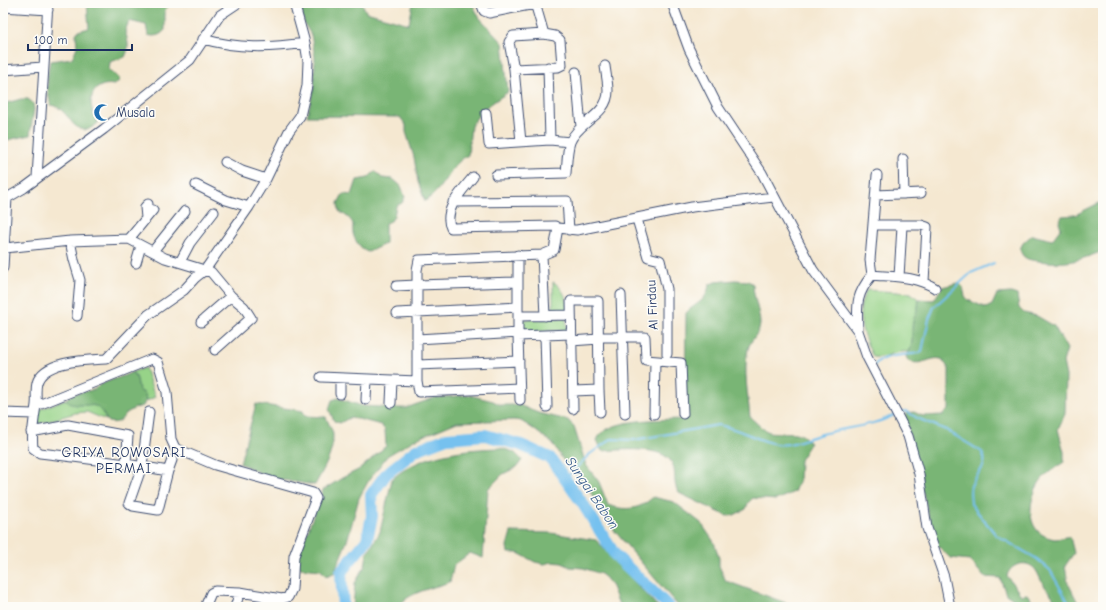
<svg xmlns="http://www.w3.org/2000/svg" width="1106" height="610" font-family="'Comic Neue',sans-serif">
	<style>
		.green { fill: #97d388; stroke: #598173 }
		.forest { fill: #79b574; stroke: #4a7269 }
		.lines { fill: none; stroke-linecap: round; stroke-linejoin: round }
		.stream { stroke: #76c1ef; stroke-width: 2 }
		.river { stroke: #76c1ef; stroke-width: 12 }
		.minor-casing { stroke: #3c4b6f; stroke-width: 11 }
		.minor { stroke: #fff; stroke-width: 9 }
		.labels { text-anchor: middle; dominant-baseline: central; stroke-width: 3; stroke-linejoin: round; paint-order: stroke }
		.poi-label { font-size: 13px; fill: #1b2f5e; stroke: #fdfcf7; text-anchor: start }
		.street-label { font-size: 13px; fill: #1b2f5e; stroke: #fdfcf7 }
		.neighbourhood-label { font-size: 14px; letter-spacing: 1px; fill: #1b2f5e; stroke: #fdfcf7 }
		.water-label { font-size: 14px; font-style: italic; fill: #365b8a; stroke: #fdfcf7 }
	</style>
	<rect width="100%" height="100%" fill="#fdfcf7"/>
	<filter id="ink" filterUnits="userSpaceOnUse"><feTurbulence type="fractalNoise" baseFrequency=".025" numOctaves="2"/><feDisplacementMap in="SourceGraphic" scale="8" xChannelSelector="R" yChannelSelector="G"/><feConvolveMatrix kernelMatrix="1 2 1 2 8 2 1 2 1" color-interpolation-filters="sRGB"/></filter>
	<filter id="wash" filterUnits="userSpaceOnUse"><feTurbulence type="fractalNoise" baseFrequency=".012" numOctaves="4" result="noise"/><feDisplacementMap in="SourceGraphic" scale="16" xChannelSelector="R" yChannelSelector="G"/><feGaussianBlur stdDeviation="0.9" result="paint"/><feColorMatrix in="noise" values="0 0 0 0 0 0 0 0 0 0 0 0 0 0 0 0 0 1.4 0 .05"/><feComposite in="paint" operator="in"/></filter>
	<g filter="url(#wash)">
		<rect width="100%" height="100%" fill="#f5e8d1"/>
		<path class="green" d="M 553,282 C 563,287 568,301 569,311 L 553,311 Z
			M 867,290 L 911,293 L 918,299 C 920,307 916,314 914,321 C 911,332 915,340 909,352 C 896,350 885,359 873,357 C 863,336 853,312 867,290 Z
			M 566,318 L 567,330 L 523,332 L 522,320 Z
			M 145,368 L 155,397 L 145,402 L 145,394 L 139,390 L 136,376 L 132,372 Z
			M 66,399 L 69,403 L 98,406 L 103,411 L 106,420 L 87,412 L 75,413 L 39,424 L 36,411 Z"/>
		<path class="forest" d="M 87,3 L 172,3 L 165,10 L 165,30 C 160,36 154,37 148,35 L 146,25 L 129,21 L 125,31 C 128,41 130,47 125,57 L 110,62 L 109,70 L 119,78 L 119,81 L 114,85 C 98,82 88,93 92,109 C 93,115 97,118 98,123 C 77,142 71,116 60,109 C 58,107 54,106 51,105 C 46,89 47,77 50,61 L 72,58 L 77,47 L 76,34 L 78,31 L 89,28 Z
			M 300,3 L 362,3 L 366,12 L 409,24 L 413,3 L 472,3 L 479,17 L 503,43 L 508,92 L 482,110 L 471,126 L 468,155 C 449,165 444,190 425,201 L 418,182 L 414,157 L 406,132 L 406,125 L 400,117 L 307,116 L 314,88 L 315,57 L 311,35 L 304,23 Z
			M 21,99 L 28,99 L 33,103 L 34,109 L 30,135 L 3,141 L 3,104 Z
			M 375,171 L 382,178 L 393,179 L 401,186 L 405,197 L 402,203 L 396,206 L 394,216 L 391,221 L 385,223 L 385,244 L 368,252 C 362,251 354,240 353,233 C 352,230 353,227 353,224 C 350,217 344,215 339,211 L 338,203 L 343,194 L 352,195 L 357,180 L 368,178 Z
			M 1103,201 L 1103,251 C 1077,261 1067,265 1039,261 C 1029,260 1022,259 1020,249 L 1023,243 L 1032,235 L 1052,240 L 1061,228 L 1059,222 L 1062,216 L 1075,215 Z
			M 735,280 L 748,281 L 753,284 C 753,297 760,312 760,324 C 760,333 750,340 748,349 C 743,371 748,395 750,417 C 755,421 763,431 770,432 C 785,435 802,427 810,444 L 800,460 L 799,480 L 794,492 L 776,500 L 753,498 L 748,503 L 746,509 L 734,515 L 727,516 L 679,493 C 672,484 677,473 672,463 C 663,445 619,450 602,451 L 597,440 C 606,417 664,420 685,419 L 686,313 C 696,302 706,303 709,285 L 715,282 Z
			M 958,283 L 963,287 L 965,296 L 968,300 L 986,308 L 992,305 L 997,294 L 1011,293 L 1017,295 L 1019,308 L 1024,313 L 1037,316 L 1054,326 L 1067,349 L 1063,362 L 1066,376 L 1065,414 L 1058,429 L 1064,452 L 1064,462 C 1055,468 1043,475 1038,485 C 1027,505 1026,535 1055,539 C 1060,539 1065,536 1070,537 L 1074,553 L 1065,566 L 1068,583 L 1080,607 L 1055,607 C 1056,597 1049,593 1044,585 C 1040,580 1039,574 1035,569 C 1026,559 1010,564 1007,576 L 1021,595 L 1027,594 L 1036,607 L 1012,607 L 1013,599 L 1006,594 L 1000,578 L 984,577 L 970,560 L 950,558 L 935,543 L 905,417 L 906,414 L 914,412 L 923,416 L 943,415 L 949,409 L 949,369 L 942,359 C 929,356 923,367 908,361 L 906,356 C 916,345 910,334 913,321 C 915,314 920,307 918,299 L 934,300 L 942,287 Z
			M 132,372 L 137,379 L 139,390 L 145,394 L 146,400 L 143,406 C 139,407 134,408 130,411 C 120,416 124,425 108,422 C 95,398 94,408 70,404 L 66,399 C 73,393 83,392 92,390 C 96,389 97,386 100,385 C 109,380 124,377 132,372 Z
			M 469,395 L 493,401 L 501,405 L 519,405 L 538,413 L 568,420 L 574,427 L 586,465 L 599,482 L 608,505 C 625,511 640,510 653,497 L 674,502 L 701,523 L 714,542 L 719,558 L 719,566 L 726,581 L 797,607 L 679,607 L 613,529 L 586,485 L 563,460 L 552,443 L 532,428 L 521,421 L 514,420 L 457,422 L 414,440 L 387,456 L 369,480 L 359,498 L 347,541 L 334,573 L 326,576 L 321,570 L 300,568 L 296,562 L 323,490 L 342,478 L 360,469 L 386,446 L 385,430 L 381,425 L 351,417 L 340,423 L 334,421 L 329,409 L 332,400 L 338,398 L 362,406 L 398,408 L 406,408 L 434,398 Z
			M 256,404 L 298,410 L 303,411 L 305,416 L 326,417 C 328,423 333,430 333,435 C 334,453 323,470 315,485 L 270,478 L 240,463 Z
			M 501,448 L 514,452 L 522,460 L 517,467 L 503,474 L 488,489 L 483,558 L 470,553 L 454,565 L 450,582 C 436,587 405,593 399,607 L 353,607 L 355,583 L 365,566 L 367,554 L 380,532 L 392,479 C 421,453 465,449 501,448 Z
			M 511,532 L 551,533 L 596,540 L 658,607 L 620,607 L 612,587 L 606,578 L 601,574 L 583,568 L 570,567 L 562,563 L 552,562 L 544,564 L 535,562 L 518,553 L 508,553 L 507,546 Z"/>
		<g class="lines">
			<path class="stream" d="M 875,365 C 879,355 909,355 919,353 L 922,351 L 929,319 L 934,307 L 971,273 L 994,263
				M 899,412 L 906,411 L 917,418 L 946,430 L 982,452 C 990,466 976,473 971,486 C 969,491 971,498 971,504 L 996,535 L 1037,559 L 1050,570 L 1071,607
				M 565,479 L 590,454 L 611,439 L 634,440 L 718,425 C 739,428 756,440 776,444 C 791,447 811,436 826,433 C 848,427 874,426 894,415"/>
			<path class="river" d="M 343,607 L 341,572 L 367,540 L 372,516 L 371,495 L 386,474 L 416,450 L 447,438 L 485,435 L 521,445 L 550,458 L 583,504 L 615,555 L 669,607"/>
		</g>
	</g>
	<g filter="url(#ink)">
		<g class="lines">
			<defs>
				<path id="minor" d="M 481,3 L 484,11 L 489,13 L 535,4
					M 672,3 L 689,49 L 718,107 L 762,173 L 813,270 L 858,331 L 867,357 L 908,436 L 919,474 L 927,528 L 944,577 L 950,607
					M 3,7 L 48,10
					M 203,39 C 238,49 270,48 305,43
					M 548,67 L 550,140
					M 514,69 L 558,67 L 562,65 L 560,40 L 555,36 L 544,34 L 535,3
					M 3,70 L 43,67
					M 576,72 L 581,127
					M 486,113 L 489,144 L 550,140 L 570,142
					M 521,142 L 514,69 L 509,42 L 513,36 L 544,34
					M 903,159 L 904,194
					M 225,162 L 242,171 L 266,179
					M 496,175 L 566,173 C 567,163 567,151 570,142 C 578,122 608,115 608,91 C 608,83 606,74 605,66
					M 37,177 L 48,3
					M 473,177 C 463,190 442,210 451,228 L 555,226 L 558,228 L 577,230 L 692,207 L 773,197
					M 196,185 L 226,200 L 249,207
					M 876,195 L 921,193
					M 3,199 L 7,198 L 24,188 L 104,129 L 190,60 L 220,15 L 238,3
					M 453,202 L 567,201 L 569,230
					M 146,218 L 145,207 L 148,204
					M 637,219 L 648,257 L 660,260 L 667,289 L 667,354
					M 874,225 L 921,225 L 927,227 L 924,282
					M 129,239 L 153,210
					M 70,241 L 74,260 L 80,280 L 77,316
					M 5,248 L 70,241 L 129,239 L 165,258 L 211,272 L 231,296 L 244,307 L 251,318 L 215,350
					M 153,251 L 185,211
					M 542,255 L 545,316
					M 180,262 L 190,243 L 214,212
					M 136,263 L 141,246
					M 3,268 L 7,198
					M 872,275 C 895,277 915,276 935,288
					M 899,277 L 902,226
					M 518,282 L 518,336
					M 396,286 L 417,285 L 417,270 L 419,260 L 542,255 L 554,250 L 558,228
					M 621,295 L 625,414
					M 397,313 L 518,307
					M 518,316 L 571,315
					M 201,322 L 231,296
					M 858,331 C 857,305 855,296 872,275 L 870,260 L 877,175
					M 545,335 L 547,407
					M 599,337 L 645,337 L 646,360 L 681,363 L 683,414
					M 417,339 L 518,333
					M 571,341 L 599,339
					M 417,365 L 519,361
					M 321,377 L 417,381 L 417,285 L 518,282 L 518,255
					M 340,378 L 340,394
					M 417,381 L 419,392 L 519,388
					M 573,391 L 599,390 L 600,412
					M 366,400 L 367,379
					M 520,400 L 518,336 L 571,334
					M 391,403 L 392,380
					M 36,406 L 152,359 L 158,362 L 167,392 L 171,439 L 175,448 L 215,465 L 313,493 L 316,498 L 294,556 L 292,589 L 288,597 L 282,599 L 240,592 L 235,607
					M 573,409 L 571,301 L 598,301 L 599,390
					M 149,412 L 142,466 L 129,503 L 133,506 L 158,510 L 168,471 C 125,463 83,458 40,453 L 33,448 C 31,429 34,422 36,405 C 37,398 35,390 37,383 C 43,360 88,360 106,359 L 148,315 L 184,290 L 195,278 L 205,270 L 249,207 L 266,179 L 289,131 L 300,116 L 307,86 L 308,61 L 305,43 L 294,3
					M 3,413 L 34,414
					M 654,414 L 655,361
					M 31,432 L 68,425 L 128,436 L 126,463
					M 168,471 L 172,460
					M 266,602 L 279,607
					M 205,607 L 211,593 L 215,591 L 240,592"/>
			</defs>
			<use href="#minor" class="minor-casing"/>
			<use href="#minor" class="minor"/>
		</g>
	</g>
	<defs>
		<symbol id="mosque-bare" viewBox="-9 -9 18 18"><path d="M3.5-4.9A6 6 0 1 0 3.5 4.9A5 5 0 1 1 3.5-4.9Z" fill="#1f6fb2" stroke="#fdfcf7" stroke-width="2.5" paint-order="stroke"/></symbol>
	</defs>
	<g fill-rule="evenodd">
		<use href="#mosque-bare" x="90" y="100" width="25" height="25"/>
	</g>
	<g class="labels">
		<g class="poi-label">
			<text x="116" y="112">Musala</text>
		</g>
		<g class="street-label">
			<text transform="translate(652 305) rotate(-93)">Al Firdau</text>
		</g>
		<g class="neighbourhood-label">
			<text x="124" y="452">GRIYA ROWOSARI<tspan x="124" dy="16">PERMAI</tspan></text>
		</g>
		<g class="water-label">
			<text transform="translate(592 493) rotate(56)">Sungai Babon</text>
		</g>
	</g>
	<rect width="1106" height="610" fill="none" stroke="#fdfcf7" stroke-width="16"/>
	<path d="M28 44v6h104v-6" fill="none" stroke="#1b2f5e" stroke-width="2"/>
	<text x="34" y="44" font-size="12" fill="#1b2f5e" stroke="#fdfcf7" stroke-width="3" paint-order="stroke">100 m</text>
</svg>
